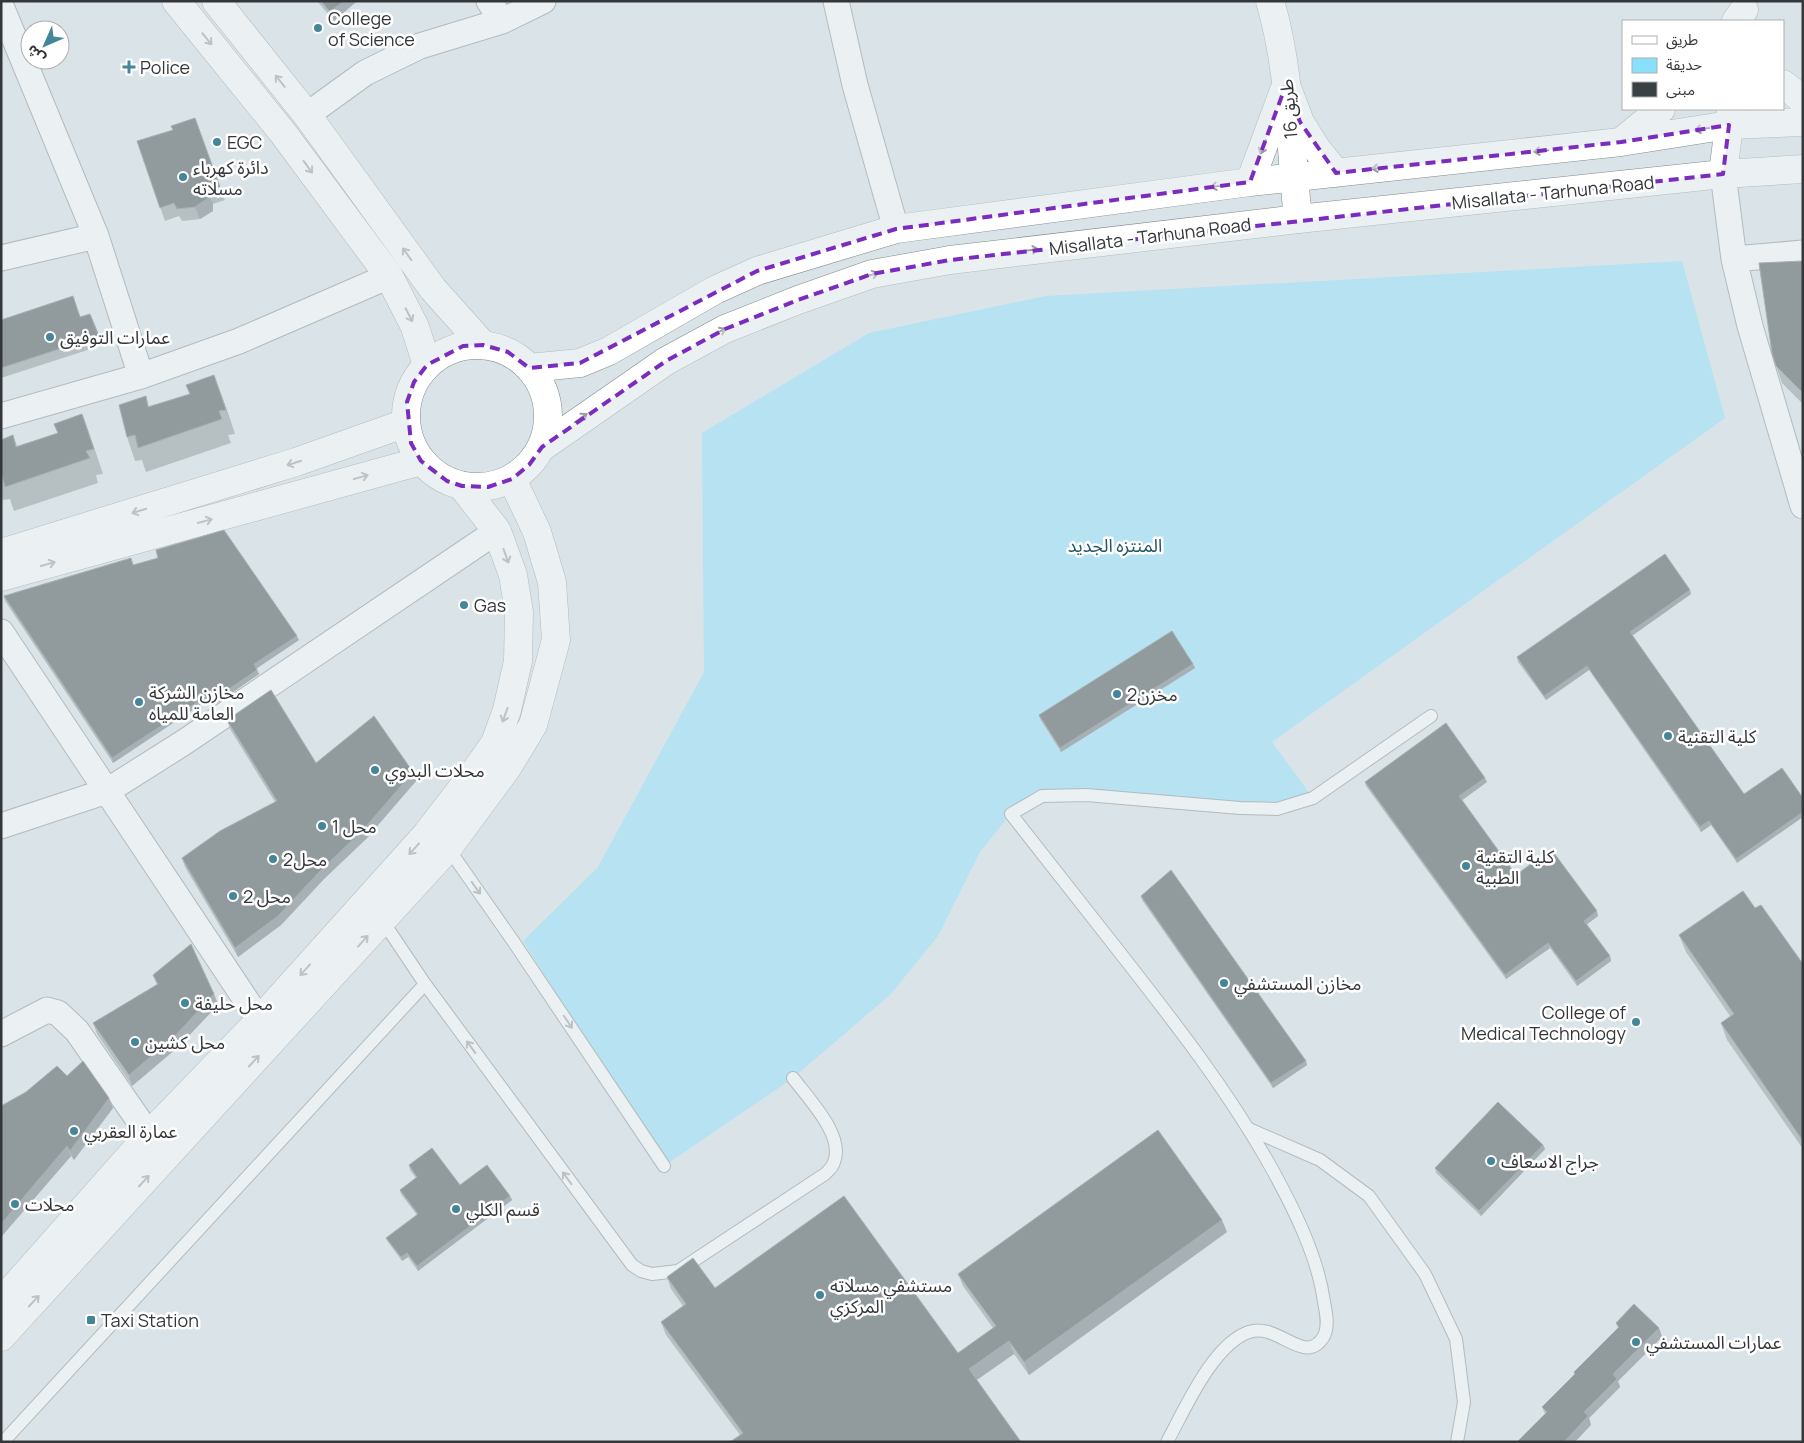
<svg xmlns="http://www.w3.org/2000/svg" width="1804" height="1443" font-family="Manrope,'Noto Sans Arabic',sans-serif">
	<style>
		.green { fill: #89e0fd }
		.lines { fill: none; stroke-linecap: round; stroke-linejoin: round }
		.lane-casing { stroke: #818a8d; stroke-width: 14 }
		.street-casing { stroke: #818a8d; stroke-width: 27 }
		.secondary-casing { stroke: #818a8d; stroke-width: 29 }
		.primary-casing { stroke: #818a8d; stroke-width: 29 }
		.highway-casing { stroke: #818a8d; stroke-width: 29 }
		.lane { stroke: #fff; stroke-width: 12 }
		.street { stroke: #fff; stroke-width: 25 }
		.secondary { stroke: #fff; stroke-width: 28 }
		.primary { stroke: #fff; stroke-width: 28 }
		.highway { stroke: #fff; stroke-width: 28 }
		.wall { fill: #8a9296 }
		.shaded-wall { fill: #697275 }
		.building { fill: #394144; stroke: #697275 }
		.oneway { stroke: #9a9b9c }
		.marked { fill: none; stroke: #7b2cbf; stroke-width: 4; stroke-dasharray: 10 6; stroke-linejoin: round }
		.poi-dot { fill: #458599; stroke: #fff; stroke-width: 2 }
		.labels { text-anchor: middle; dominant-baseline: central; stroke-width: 5; stroke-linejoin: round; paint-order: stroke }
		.poi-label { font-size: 18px; fill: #343739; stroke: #fff; text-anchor: start }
		.street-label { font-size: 18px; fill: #343739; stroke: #fff }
		.park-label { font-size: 18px; fill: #255564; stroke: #fff }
	</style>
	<rect width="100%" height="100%" fill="#dae4e8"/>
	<path class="green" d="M 1682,261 L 1725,418 L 1272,742 L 1313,798 L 1277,809 L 1042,796 L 1011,813 L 980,852 L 938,936 L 890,995 L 793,1078 L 664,1166 L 523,941 L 598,867 L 704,672 L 702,433 L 869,333 L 1046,296 Z"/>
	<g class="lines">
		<defs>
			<path id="lane" d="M 448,848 L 513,941 L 664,1166
				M 382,920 L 425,984 L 632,1265 L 641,1271 L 652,1274 L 678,1271 L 825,1174 C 828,1171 833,1167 834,1162 C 845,1136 808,1098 793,1078
				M 1249,1129 L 1320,1160 L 1369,1196 L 1425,1274 L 1456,1339 L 1464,1402 L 1457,1442
				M 3,1442 L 425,984
				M 1167,1442 C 1185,1409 1213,1344 1249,1332 C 1279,1322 1305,1368 1324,1336 C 1329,1326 1326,1312 1324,1302 C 1318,1257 1294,1209 1272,1169 C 1229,1092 1175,1023 1121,954 C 1084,907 1047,860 1011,814 L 1042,796 L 1086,795 L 1240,808 L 1277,809 L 1313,798 L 1431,716"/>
			<path id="street" d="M 489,1 L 502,21
				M 836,1 L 855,85 L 896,229
				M 1,6 L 96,236 L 141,376
				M 307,115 L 365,73 L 420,46 L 502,21 L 543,1
				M 1723,174 L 1734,259 L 1750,326 L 1803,506
				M 1,258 L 96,236
				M 1734,259 L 1803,253
				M 1,416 L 141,376 L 239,341 L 389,276
				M 1,632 L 270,1036
				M 1,826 L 107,791 L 183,743 L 497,531
				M 1,1034 L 47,1010 L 58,1013 L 77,1031 L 149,1135"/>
			<path id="secondary" d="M 1270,1 C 1291,72 1290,146 1298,219
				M 1723,174 L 1731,109"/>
			<path id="primary" d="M 176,1 L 283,133 L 389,276 L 415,327 L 427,365
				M 216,1 L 307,115 L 433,289 L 483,345
				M 1,1302 L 149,1135 L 259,1021 L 426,835 L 476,770 L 495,743 L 507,710 L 518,661 L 519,612 L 513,575 L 497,531 L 462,486
				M 1,1337 L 448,848 L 507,768 L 533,725 L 556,640 L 552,582 L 537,532 L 512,479"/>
			<path id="highway" d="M 1736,21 L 1744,10
				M 1783,84 L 1803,100
				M 1286,85 L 1300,122 L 1316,148 L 1336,173
				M 1622,141 L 1661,109
				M 1250,182 L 1286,85
				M406 416a71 71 0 1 1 142 0a71 71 0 1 1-142 0Z
				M 529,368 L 580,363 L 609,351 L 715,290 L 757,271 L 896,229 L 1250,182 L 1621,142 L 1729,125 L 1803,122
				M 542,447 L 666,361 L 725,329 L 798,300 L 872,274 L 950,260 L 1298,219 L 1723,174 L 1803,169
				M 1,553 L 296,462 L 406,423
				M 1,577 L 421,461"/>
		</defs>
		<use href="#lane" class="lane-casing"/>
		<use href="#street" class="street-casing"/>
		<use href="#secondary" class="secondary-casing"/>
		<use href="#primary" class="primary-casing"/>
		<use href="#highway" class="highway-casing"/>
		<use href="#lane" class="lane"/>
		<use href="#street" class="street"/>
		<use href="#secondary" class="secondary"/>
		<use href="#primary" class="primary"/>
		<use href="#highway" class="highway"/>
	</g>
	<path class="wall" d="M 317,1 L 357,1 L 334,21 Z
		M 195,118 L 225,200 L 213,204 L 213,211 L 200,219 L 182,221 L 179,216 L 165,221 L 137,141 L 173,130 Z
		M 1803,261 L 1803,404 L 1782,383 L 1776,366 Z
		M 80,316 L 99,336 L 103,345 L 1,378 L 1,320 Z
		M 214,375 L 235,434 L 228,435 L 231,443 L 146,472 L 142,460 L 135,461 L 127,437 L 146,396 L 149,407 L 190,394 L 186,385 Z
		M 82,414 L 103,474 L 96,475 L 98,483 L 14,511 L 10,499 L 3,500 L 1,495 L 1,440 L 13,435 L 17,446 L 58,433 L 54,424 Z
		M 1691,594 L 1632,635 L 1744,794 L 1737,863 L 1711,825 L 1701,832 L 1589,670 L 1546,700 L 1518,662 L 1517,657 Z
		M 4,596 L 299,640 L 256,668 L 259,674 L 216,704 L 212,697 L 113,763 L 5,601 Z
		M 1193,664 L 1195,668 L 1061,752 L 1040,719 L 1039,715 Z
		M 227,720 L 316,763 L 413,772 L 416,781 L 366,839 L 324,879 L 281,925 L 238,957 L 185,867 L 182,858 L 275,802 L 230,729 Z
		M 1365,782 L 1487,782 L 1462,800 L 1516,875 L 1598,916 L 1587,924 L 1610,956 L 1611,961 L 1577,986 L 1550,948 L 1506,979 L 1366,786 Z
		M 1141,896 L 1307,1065 L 1273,1088 L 1142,900 Z
		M 1755,908 L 1803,964 L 1803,1149 L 1727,1040 L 1721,1023 L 1730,1016 L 1686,952 L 1679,935 Z
		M 153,975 L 214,994 L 218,1005 L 177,1048 L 132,1086 L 97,1034 L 93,1023 L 157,985 Z
		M 67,1076 L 109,1098 L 113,1108 L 74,1160 L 71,1156 L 1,1237 L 1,1106 Z
		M 1543,1145 L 1545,1149 L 1481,1216 L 1436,1173 L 1435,1168 Z
		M 409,1165 L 460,1185 L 510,1196 L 512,1200 L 418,1271 L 408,1257 L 402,1261 L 388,1242 L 386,1238 L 417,1215 L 401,1194 L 400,1190 L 416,1178 L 410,1170 Z
		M 1227,1232 L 1029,1375 L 1014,1354 L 740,1435 L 666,1335 L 661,1322 L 683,1306 L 671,1289 L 667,1277 L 715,1288 L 958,1353 L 993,1328 L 963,1286 L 958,1274 Z
		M 1616,1323 L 1659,1328 L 1662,1337 L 1618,1381 L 1620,1387 L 1589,1418 L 1591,1425 L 1545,1414 L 1542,1407 L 1575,1375 L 1574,1372 L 1618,1328 Z"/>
	<path class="shaded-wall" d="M 344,1 L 357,1 L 334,21 L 330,12 Z
		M 208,191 L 213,204 L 213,211 L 200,219 L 195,207 Z
		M 214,375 L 223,399 L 235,434 L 226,410 Z
		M 82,414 L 91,439 L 103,474 L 94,449 Z
		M 1690,590 L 1691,594 L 1632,636 L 1630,632 Z
		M 297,636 L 299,640 L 256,669 L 254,664 Z
		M 1193,664 L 1195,668 L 1061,752 L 1060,748 Z
		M 1587,666 L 1589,670 L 1546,700 L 1544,696 Z
		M 257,670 L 259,674 L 216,704 L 214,699 Z
		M 211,693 L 212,697 L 113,763 L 112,758 Z
		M 413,772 L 416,781 L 366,839 L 324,879 L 281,925 L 238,957 L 235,948 Z
		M 1485,778 L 1487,782 L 1461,801 L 1459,796 Z
		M 1803,812 L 1803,817 L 1737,863 L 1736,859 Z
		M 1709,821 L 1711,825 L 1701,832 L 1700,827 Z
		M 1597,911 L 1598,916 L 1586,925 L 1584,921 Z
		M 1548,943 L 1550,948 L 1506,979 L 1505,975 Z
		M 1610,956 L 1611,961 L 1577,986 L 1576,981 Z
		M 214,994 L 218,1005 L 177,1048 L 132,1086 L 129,1075 Z
		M 1306,1061 L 1307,1065 L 1273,1088 L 1271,1083 Z
		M 109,1098 L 113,1108 L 74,1160 L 70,1151 Z
		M 1543,1145 L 1545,1149 L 1481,1216 L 1479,1211 Z
		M 67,1146 L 71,1156 L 1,1237 L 1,1224 Z
		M 510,1196 L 512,1200 L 418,1271 L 417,1266 Z
		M 1222,1220 L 1227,1232 L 1029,1375 L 1024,1362 Z
		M 407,1253 L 408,1257 L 402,1261 L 401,1257 Z
		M 1659,1328 L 1662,1337 L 1618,1381 L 1620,1387 L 1589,1418 L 1591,1425 L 1575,1442 L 1564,1442 L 1584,1412 L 1613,1374 Z
		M 1009,1341 L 1014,1354 L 974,1382 L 969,1369 Z"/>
	<path class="building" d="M 321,1 L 344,1 L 330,12 Z
		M 195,118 L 220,187 L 208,191 L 208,198 L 195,207 L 177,209 L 174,203 L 160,208 L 137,141 L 173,130 L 171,126 Z
		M 1803,261 L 1803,393 L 1776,366 L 1772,353 L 1759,263 Z
		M 73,296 L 80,317 L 90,314 L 99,336 L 1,368 L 1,320 Z
		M 214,375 L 226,410 L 219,411 L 222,419 L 138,448 L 135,435 L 127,437 L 119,405 L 146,396 L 148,407 L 190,394 L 186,385 Z
		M 82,414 L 94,449 L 86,451 L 90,458 L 5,487 L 2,475 L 1,475 L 1,440 L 13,435 L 16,447 L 58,433 L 54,424 Z
		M 224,530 L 297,636 L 254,664 L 257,670 L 214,699 L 211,693 L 112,758 L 4,596 L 131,558 L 133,565 L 158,558 L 156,550 Z
		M 1665,554 L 1690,590 L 1630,632 L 1744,794 L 1782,768 L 1803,798 L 1803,812 L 1736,859 L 1709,821 L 1700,827 L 1587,666 L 1544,696 L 1517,657 Z
		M 1172,631 L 1193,664 L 1060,748 L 1039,715 Z
		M 271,690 L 316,763 L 374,716 L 413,772 L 363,830 L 321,870 L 278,916 L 235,948 L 182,858 L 220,831 L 277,801 L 227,720 Z
		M 1446,723 L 1485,778 L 1459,796 L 1516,875 L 1551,849 L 1597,911 L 1584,921 L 1610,956 L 1576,981 L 1548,943 L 1505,975 L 1365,782 Z
		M 1171,870 L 1306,1061 L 1271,1083 L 1141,896 Z
		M 1743,891 L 1755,908 L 1761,905 L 1803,964 L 1803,1141 L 1721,1023 L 1734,1014 L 1679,935 Z
		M 191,944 L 214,994 L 173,1038 L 129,1075 L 93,1023 L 158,984 L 153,975 Z
		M 83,1061 L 109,1098 L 70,1151 L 67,1146 L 1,1224 L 1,1106 L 26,1092 L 57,1066 L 67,1076 Z
		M 1498,1102 L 1543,1145 L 1479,1211 L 1435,1168 Z
		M 1158,1130 L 1222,1220 L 1024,1362 L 1009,1341 L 969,1369 L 1021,1442 L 730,1442 L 743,1433 L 661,1322 L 686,1304 L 667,1277 L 693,1258 L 715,1288 L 844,1196 L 958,1353 L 996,1326 L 958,1274 Z
		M 432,1148 L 460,1185 L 487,1165 L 510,1196 L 417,1266 L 407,1253 L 401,1257 L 386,1238 L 418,1214 L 400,1190 L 417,1177 L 409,1165 Z
		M 1634,1304 L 1659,1328 L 1613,1374 L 1617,1379 L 1584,1412 L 1588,1416 L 1564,1442 L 1517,1442 L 1547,1412 L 1542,1407 L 1575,1374 L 1574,1372 L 1619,1327 L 1616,1323 Z"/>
	<defs><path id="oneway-shaft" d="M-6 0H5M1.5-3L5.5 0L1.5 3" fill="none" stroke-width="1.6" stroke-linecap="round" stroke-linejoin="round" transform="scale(1.25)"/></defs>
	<g class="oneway">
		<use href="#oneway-shaft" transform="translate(207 39) rotate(51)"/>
		<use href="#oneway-shaft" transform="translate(280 81) rotate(-129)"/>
		<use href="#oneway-shaft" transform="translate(1702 129) rotate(171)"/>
		<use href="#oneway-shaft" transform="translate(1263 147) rotate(111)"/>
		<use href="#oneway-shaft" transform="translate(1541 151) rotate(174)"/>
		<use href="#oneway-shaft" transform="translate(308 167) rotate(54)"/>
		<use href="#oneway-shaft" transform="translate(1379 168) rotate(174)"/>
		<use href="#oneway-shaft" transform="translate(1218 186) rotate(172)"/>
		<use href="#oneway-shaft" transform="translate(1031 250) rotate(-7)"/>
		<use href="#oneway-shaft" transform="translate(407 254) rotate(-126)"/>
		<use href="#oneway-shaft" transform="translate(871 275) rotate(-16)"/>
		<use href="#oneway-shaft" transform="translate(409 315) rotate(63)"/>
		<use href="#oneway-shaft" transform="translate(719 332) rotate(-27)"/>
		<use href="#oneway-shaft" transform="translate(581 418) rotate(-35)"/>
		<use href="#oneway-shaft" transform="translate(294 463) rotate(162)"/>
		<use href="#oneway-shaft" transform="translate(361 477) rotate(-15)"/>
		<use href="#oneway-shaft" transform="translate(139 511) rotate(163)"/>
		<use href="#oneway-shaft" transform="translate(205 521) rotate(-15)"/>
		<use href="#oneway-shaft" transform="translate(506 556) rotate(70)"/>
		<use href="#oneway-shaft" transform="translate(48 564) rotate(-15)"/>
		<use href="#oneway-shaft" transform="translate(505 715) rotate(110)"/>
		<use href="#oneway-shaft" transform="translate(414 849) rotate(132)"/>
		<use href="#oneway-shaft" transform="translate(476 888) rotate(55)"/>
		<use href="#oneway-shaft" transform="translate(363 941) rotate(-48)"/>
		<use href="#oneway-shaft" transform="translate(305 970) rotate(132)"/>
		<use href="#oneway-shaft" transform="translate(568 1022) rotate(56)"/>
		<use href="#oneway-shaft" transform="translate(471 1047) rotate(-126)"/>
		<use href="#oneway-shaft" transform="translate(254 1061) rotate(-47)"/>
		<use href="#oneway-shaft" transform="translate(567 1178) rotate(-126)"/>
		<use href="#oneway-shaft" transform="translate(144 1181) rotate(-47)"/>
		<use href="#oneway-shaft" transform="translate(34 1301) rotate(-47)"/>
	</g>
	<path d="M0 0H1804V1443H0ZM 1286,85 L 1300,122 L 1336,173 L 1621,142 L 1729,125 L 1723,174 L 950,260 L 872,274 L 798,300 L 725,329 L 666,361 L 542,447 L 529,465 L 512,479 L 488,487 L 462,486 L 447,481 L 421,461 L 411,443 L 407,402 L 414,382 L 427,365 L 463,346 L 483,345 L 508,352 L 529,368 L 580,363 L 757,271 L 896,229 L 1250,182 Z" fill="#dae4e8" fill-opacity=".55" fill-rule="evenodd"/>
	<path class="marked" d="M 1286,85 L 1300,122 L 1336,173 L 1621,142 L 1729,125 L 1723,174 L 950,260 L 872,274 L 798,300 L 725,329 L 666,361 L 542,447 L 529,465 L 512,479 L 488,487 L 462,486 L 447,481 L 421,461 L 411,443 L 407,402 L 414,382 L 427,365 L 463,346 L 483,345 L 508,352 L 529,368 L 580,363 L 757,271 L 896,229 L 1250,182 Z"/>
	<g class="poi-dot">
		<circle cx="318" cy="28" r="5"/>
		<path d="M126.5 59.5h5v5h5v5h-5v5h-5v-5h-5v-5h5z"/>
		<circle cx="217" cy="142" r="5"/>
		<circle cx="183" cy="177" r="5"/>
		<circle cx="50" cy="337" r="5"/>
		<circle cx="464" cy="605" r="5"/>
		<circle cx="1117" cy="694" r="5"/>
		<circle cx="139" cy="702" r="5"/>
		<circle cx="1668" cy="736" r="5"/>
		<circle cx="375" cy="770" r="5"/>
		<circle cx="322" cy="826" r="5"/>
		<circle cx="273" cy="859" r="5"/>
		<circle cx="1466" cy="866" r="5"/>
		<circle cx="233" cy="896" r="5"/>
		<circle cx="1224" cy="983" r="5"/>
		<circle cx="185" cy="1003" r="5"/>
		<circle cx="1636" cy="1022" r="5"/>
		<circle cx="135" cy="1042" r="5"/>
		<circle cx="74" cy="1131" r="5"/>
		<circle cx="1491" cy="1161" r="5"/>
		<circle cx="15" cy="1204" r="5"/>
		<circle cx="456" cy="1209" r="5"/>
		<circle cx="820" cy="1295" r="5"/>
		<rect x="86" y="1315" width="10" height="10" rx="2.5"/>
		<circle cx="1636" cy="1342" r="5"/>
	</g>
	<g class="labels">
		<g class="poi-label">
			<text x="328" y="18">College<tspan x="328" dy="21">of Science</tspan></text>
			<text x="140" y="67">Police</text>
			<text x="227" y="142">EGC</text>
			<text x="193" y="167">دائرة كهرباء<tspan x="193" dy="21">مسلاته</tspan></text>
			<text x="60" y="337">عمارات التوفيق</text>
			<text x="474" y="605">Gas</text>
			<text x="149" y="692">مخازن الشركة<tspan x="149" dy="21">العامة للمياه</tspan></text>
			<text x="1127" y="694">مخزن2</text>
			<text x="1678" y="736">كلية التقنية</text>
			<text x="385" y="770">محلات البدوي</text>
			<text x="332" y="826">محل 1</text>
			<text x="1476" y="856">كلية التقنية<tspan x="1476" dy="21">الطبية</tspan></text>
			<text x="283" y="859">محل2</text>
			<text x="243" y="896">محل 2</text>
			<text x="1234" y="983">مخازن المستشفي</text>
			<text x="195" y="1003">محل حليفة</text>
			<text x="1626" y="1012" text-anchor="end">College of<tspan x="1626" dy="21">Medical Technology</tspan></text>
			<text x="145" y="1042">محل كشين</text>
			<text x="84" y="1131">عمارة العقربي</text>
			<text x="1501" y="1161">جراج الاسعاف</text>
			<text x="25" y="1204">محلات</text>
			<text x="466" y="1209">قسم الكلي</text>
			<text x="830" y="1285">مستشفي مسلاته<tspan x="830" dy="21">المركزي</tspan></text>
			<text x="101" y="1320">Taxi Station</text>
			<text x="1646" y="1342">عمارات المستشفي</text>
		</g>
		<g class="street-label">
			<text transform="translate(1288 109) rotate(-95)">طريق 16</text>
			<text transform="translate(1553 192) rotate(-6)">Misallata - Tarhuna Road</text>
			<text transform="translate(1150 236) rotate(-7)">Misallata - Tarhuna Road</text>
		</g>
		<g class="park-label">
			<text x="1115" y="545">المنتزه الجديد</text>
		</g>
	</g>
	<rect width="1804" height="1443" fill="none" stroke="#343739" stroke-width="5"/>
	<rect x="1622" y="20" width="162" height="90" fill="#ffffff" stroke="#aeafb0"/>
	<rect x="1632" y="36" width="25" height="8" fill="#ffffff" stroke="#aeafb0"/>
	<text x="1666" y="45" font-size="15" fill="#343739">طريق</text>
	<rect x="1632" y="58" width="25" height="15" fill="#89e0fd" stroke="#aeafb0"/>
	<text x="1666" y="70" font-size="15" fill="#343739">حديقة</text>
	<rect x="1632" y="82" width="25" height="15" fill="#394144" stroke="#aeafb0"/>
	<text x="1666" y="95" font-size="15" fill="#343739">مبنى</text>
	<g transform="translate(45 45) rotate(225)"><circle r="24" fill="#ffffff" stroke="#aeafb0"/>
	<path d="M0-4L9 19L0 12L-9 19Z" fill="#458599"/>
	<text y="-8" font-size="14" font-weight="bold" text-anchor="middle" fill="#343739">ش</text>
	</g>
</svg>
